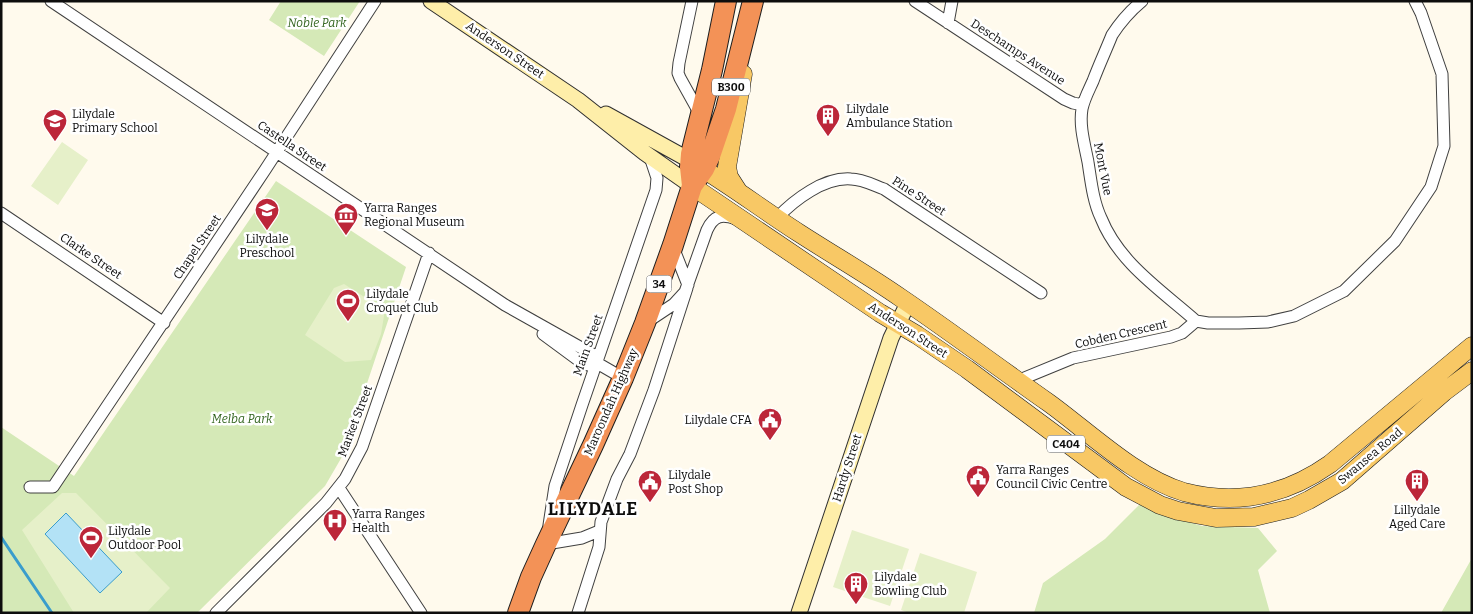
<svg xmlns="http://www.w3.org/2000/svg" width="1473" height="614" font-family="Bitter,serif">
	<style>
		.green { fill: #d5e9b7 }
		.pitch { fill: #e6f0c9 }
		.water { fill: #b3e2f6; stroke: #3a9dcc }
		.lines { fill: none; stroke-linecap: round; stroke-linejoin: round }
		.stream { stroke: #3a9dcc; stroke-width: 3 }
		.street-casing { stroke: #404040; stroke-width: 13 }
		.secondary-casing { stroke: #2f2f2f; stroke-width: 17 }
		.primary-casing { stroke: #1e1e1e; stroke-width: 19 }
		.highway-casing { stroke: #1e1e1e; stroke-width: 22 }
		.street { stroke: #fff; stroke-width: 11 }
		.secondary { stroke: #feeea9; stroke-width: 15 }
		.primary { stroke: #f8c865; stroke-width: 18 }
		.highway { stroke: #f39257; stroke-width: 20 }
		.labels { text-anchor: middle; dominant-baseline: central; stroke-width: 5; stroke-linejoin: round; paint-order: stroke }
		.shield { fill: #fff; stroke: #565656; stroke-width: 1 }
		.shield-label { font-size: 11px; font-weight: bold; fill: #0d0d0d }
		.park-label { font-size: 12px; font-style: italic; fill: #32641e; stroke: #fff }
		.street-label { font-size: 12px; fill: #0d0d0d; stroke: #fff }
		.poi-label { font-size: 12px; fill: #0d0d0d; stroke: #fff; text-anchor: start }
		.district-label { font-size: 18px; font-weight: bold; letter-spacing: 1px; fill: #0d0d0d; stroke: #fff }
	</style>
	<rect width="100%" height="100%" fill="#fffaed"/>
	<path class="green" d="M 281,1 L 360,1 L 324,56 L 269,20 Z
		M 276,181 L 406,267 L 343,455 L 325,486 L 197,613 L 1,613 L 1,427 L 74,476 Z
		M 1140,504 L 1171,517 L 1202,526 L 1258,528 L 1277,551 L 1258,570 L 1270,613 L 1034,613 L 1043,583 L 1105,539 Z
		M 1472,558 L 1472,613 L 1441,613 Z"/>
	<path class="pitch" d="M 62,142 L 88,160 L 58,205 L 31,186 Z
		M 344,284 L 385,310 L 381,334 L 371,360 L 345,362 L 305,335 L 334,288 Z
		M 62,493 L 76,493 L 170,588 L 146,613 L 74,613 L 22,530 Z
		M 852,530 L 909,549 L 890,606 L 833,587 Z
		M 920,553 L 977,572 L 964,613 L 909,613 L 901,610 Z"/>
	<path class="water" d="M 66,513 L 122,572 L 100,593 L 45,534 Z"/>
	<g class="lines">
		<path class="stream" d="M 1,537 L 52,613"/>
		<defs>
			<path id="street" d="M 51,1 L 505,305 L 594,355 L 597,363 L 623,378
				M 692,1 L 679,63 L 678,73 L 680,78 L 700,114
				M 915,1 L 1064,99 L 1073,103 L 1083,105
				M 1142,1 C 1130,11 1121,21 1112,35 C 1106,50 1099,65 1093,81 C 1089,90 1084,99 1082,109 C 1079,126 1085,146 1088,162 C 1091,181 1093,201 1101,218 C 1119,263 1161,290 1196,321
				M 948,23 L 952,1
				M 1,213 L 164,323
				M 777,218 C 794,200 824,177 851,179 C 862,179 873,185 884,189 L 1041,293
				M 673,247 L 688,285
				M 647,322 L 674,304 L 685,292 L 707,230 C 714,215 722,214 736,219
				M 543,334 L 581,362 L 588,365 L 597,363
				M 1017,381 L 1073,358 L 1171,337 L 1182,333 L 1196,321 L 1208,323 L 1239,323 L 1268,322 L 1294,316 L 1344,291 L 1395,241 L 1431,187 L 1444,146 L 1442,74 L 1421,13 L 1415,1
				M 30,487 L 53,487 L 265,170 L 375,1
				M 339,488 L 421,613
				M 549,525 L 555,486 L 582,405 L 656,190 L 657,178 L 650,157
				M 546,541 L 546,544 L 582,538 L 599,531
				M 216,613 L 326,503 L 345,479 L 362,447 L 429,253
				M 578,613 L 599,547 L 601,522 L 617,479 L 630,454 L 654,390 L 687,288"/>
			<path id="secondary" d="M 431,1 L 578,100 L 645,153 L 692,186
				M 606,114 L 691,161
				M 799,613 L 891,338 L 908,303"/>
			<path id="primary" d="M 692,162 C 729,184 763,210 799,233 C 833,255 868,275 901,298 C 951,332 999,368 1049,403 C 1089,432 1136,478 1184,492 C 1237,506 1286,495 1330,464 L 1472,346
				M 692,186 L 880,313 L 917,335 L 967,369 L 1126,487 L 1160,505 L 1178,511 L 1216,518 L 1254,517 L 1292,508 L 1309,500 L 1342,481 L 1444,392 L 1472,371
				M 738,191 L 729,177 L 727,167 L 743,74"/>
			<path id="highway" d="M 692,186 L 690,167 L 691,154 L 712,70 L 726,1
				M 518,613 L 531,577 L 546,544 L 593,445 L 623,378 L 645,323 L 673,245 L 692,186 L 704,169 L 710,156 L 726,109 L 753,1"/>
		</defs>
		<use href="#street" class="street-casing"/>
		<use href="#secondary" class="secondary-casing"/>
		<use href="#primary" class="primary-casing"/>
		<use href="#highway" class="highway-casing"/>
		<use href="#street" class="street"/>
		<use href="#secondary" class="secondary"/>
		<use href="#primary" class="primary"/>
		<use href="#highway" class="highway"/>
	</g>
	<defs>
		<symbol id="building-pin" viewBox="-11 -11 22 30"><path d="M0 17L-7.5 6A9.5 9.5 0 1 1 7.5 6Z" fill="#bc2639" stroke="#fff"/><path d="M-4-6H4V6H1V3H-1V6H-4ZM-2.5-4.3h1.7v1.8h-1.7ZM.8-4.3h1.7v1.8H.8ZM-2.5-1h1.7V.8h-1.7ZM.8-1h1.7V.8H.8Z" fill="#fff"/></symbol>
		<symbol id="school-pin" viewBox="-11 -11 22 30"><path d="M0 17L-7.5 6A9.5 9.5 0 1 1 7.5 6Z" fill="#bc2639" stroke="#fff"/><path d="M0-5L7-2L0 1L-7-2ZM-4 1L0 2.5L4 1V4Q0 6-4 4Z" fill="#fff"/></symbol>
		<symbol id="museum-pin" viewBox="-11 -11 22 30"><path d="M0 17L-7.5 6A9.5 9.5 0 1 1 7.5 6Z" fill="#bc2639" stroke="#fff"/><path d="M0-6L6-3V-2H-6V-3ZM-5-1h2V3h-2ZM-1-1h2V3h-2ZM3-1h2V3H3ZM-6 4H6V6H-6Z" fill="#fff"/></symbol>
		<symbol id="stadium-pin" viewBox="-11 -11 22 30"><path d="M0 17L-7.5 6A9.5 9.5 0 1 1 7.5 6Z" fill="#bc2639" stroke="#fff"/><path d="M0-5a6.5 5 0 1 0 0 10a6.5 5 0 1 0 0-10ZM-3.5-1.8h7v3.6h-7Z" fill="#fff"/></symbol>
		<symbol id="civic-pin" viewBox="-11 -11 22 30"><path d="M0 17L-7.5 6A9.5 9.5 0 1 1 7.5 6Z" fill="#bc2639" stroke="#fff"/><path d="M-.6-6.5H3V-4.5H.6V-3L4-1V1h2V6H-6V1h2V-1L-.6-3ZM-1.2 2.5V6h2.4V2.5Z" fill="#fff"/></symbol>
		<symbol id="hospital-pin" viewBox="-11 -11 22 30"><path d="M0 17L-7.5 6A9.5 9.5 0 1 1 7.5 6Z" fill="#bc2639" stroke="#fff"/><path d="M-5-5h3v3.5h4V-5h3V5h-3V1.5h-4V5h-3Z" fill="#fff"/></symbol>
	</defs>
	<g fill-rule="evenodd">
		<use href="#building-pin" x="814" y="102" width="28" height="38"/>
		<use href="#school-pin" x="41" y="107" width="28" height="38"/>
		<use href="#school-pin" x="253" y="196" width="28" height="38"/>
		<use href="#museum-pin" x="332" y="201" width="28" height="38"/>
		<use href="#stadium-pin" x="334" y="287" width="28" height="38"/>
		<use href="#civic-pin" x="756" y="406" width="28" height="38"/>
		<use href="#civic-pin" x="964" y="463" width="28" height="38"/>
		<use href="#building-pin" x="1403" y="467" width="28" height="38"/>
		<use href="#civic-pin" x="636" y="468" width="28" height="38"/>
		<use href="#hospital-pin" x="321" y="507" width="28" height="38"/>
		<use href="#stadium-pin" x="77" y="524" width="28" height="38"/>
		<use href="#building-pin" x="842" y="570" width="28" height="38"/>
	</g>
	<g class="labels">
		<g class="shield">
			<rect x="712" y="78.5" width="38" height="17" rx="4"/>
			<rect x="646.5" y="275.5" width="25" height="17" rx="4"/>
			<rect x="1047" y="435.5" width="38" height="17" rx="4"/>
		</g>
		<g class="shield-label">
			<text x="731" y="87">B300</text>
			<text x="659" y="284">34</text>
			<text x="1066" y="444">C404</text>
		</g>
		<g class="park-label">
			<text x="317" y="23">Noble Park</text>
			<text x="242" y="419">Melba Park</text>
		</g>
		<g class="street-label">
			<text transform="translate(505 50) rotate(34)">Anderson Street</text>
			<text transform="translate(1018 52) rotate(33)">Deschamps Avenue</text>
			<text transform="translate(292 146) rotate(34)">Castella Street</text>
			<text transform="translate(1103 169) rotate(79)">Mont Vue</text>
			<text transform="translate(919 196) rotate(33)">Pine Street</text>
			<text transform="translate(197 247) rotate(-56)">Chapel Street</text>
			<text transform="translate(91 256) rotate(34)">Clarke Street</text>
			<text transform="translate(908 330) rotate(33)">Anderson Street</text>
			<text transform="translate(1121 334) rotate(-13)">Cobden Crescent</text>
			<text transform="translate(588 345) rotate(-70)">Main Street</text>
			<text transform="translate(611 402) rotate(-66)">Maroondah Highway</text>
			<text transform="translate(355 421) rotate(-69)">Market Street</text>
			<text transform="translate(1370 456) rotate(-40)">Swansea Road</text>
			<text transform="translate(847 468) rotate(-72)">Hardy Street</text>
		</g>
		<g class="poi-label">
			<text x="846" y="109">Lilydale<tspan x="846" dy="14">Ambulance Station</tspan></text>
			<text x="72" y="114">Lilydale<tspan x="72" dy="14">Primary School</tspan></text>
			<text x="364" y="208">Yarra Ranges<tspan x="364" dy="14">Regional Museum</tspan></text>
			<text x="267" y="239" text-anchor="middle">Lilydale<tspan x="267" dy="14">Preschool</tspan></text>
			<text x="366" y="294">Lilydale<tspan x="366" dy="14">Croquet Club</tspan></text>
			<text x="752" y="420" text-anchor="end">Lilydale CFA</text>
			<text x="996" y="470">Yarra Ranges<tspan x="996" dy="14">Council Civic Centre</tspan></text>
			<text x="668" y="475">Lilydale<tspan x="668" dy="14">Post Shop</tspan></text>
			<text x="1417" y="510" text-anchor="middle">Lillydale<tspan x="1417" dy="14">Aged Care</tspan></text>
			<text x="352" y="514">Yarra Ranges<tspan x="352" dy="14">Health</tspan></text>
			<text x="108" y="531">Lilydale<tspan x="108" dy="14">Outdoor Pool</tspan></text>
			<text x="874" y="577">Lilydale<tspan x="874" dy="14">Bowling Club</tspan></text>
		</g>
		<g class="district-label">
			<text x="593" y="509">LILYDALE</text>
		</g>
	</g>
	<rect width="1473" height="614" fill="none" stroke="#0d0d0d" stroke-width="5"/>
</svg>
